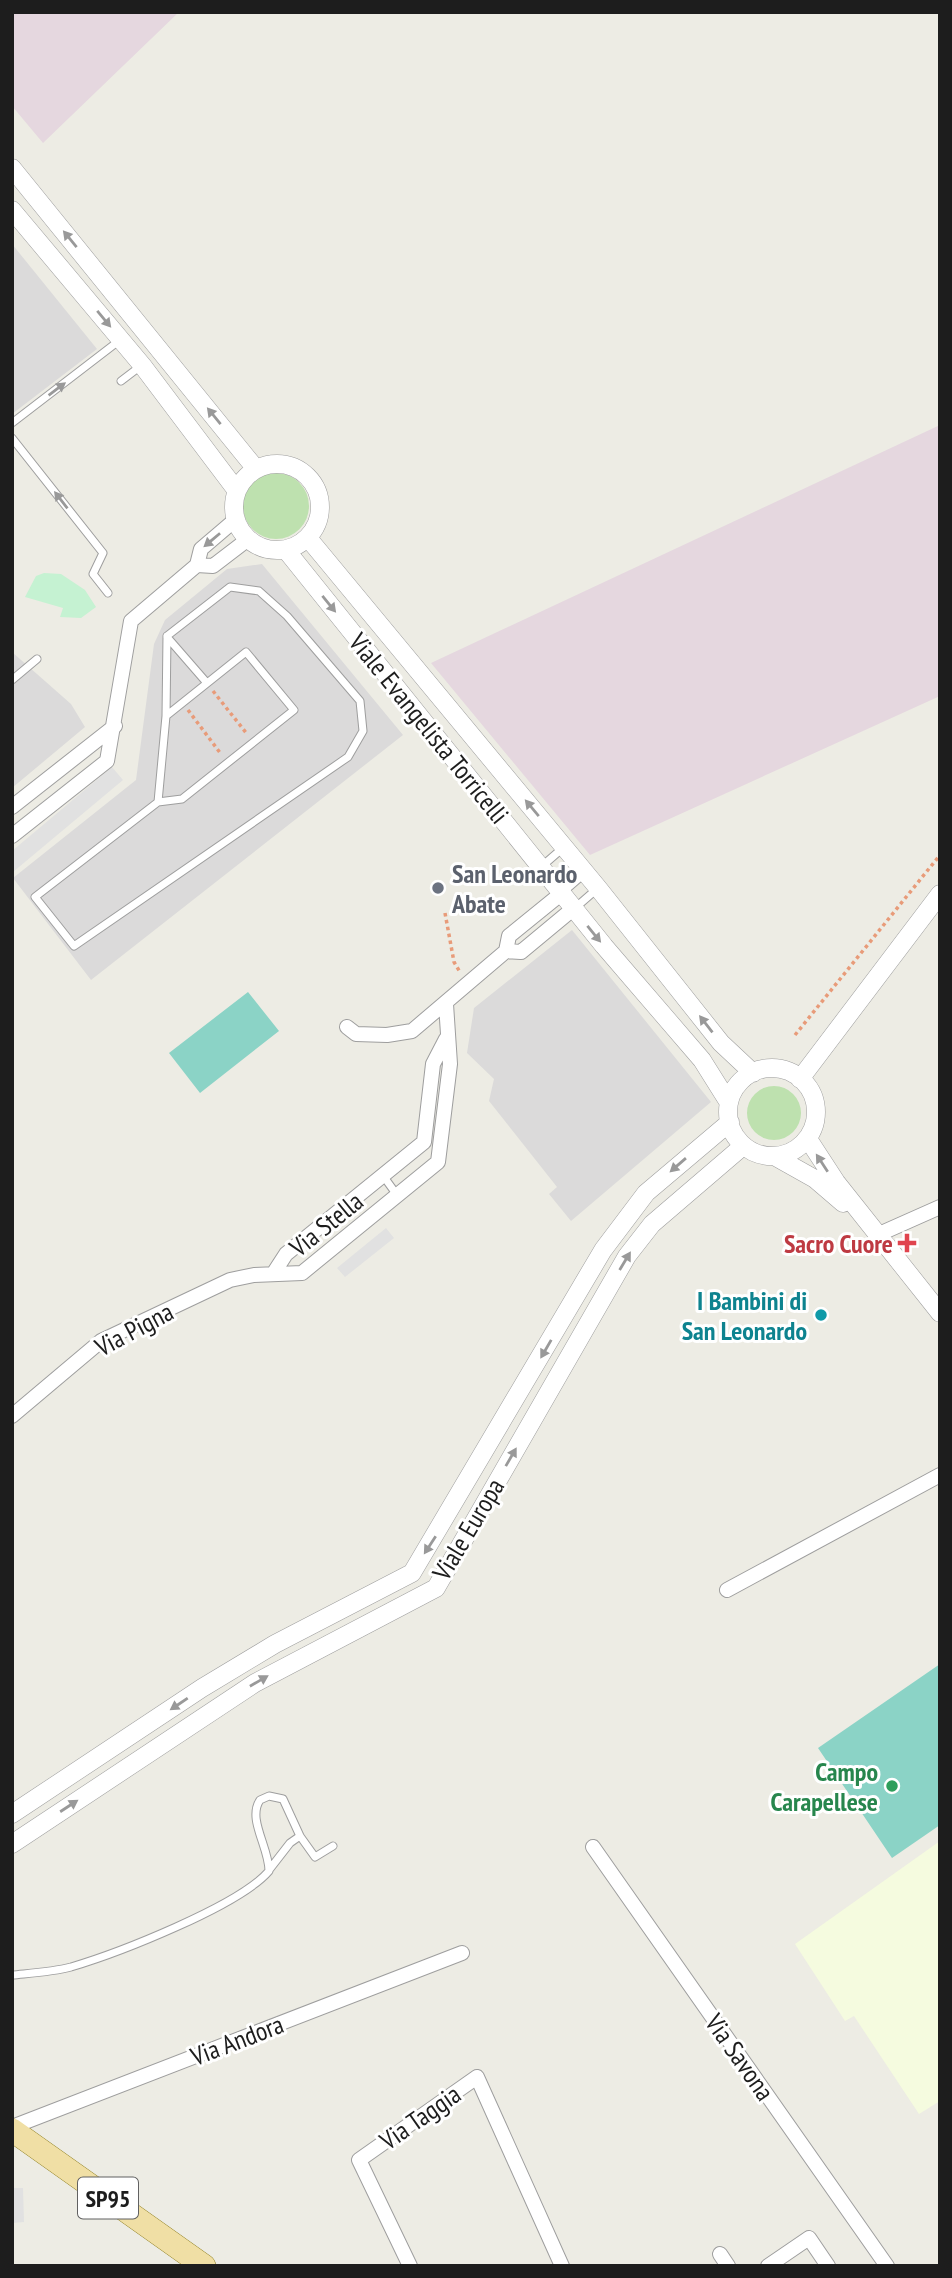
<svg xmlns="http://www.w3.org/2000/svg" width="952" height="2278" font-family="'PT Sans Narrow',sans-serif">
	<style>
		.residential { fill: #dbdada }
		.industrial { fill: #e5d7df }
		.education { fill: #f5fbdf }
		.grass { fill: #bee1af }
		.park { fill: #c5f2d2 }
		.pitch { fill: #8bd3c6 }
		.parking { fill: #e1e1e1 }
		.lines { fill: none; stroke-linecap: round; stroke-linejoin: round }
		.service-casing { stroke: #9e9e9e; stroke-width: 9 }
		.minor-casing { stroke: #9e9e9e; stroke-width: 16 }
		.tertiary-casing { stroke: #9e9e9e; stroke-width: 19 }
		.primary-casing { stroke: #847512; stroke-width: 24 }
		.path { stroke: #e89b79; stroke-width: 3.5; stroke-dasharray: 3.5 3.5; stroke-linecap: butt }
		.service { stroke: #fff; stroke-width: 7 }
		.minor { stroke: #fff; stroke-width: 14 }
		.tertiary { stroke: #fff; stroke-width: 18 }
		.primary { stroke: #f0dfa5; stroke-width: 23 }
		.oneway { fill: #999 }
		.worship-dot { fill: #6b7280; stroke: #fff; stroke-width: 2.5 }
		.health-dot { fill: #e0444e; stroke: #fff; stroke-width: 2.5 }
		.culture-dot { fill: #0f9aa8; stroke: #fff; stroke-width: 2.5 }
		.leisure-dot { fill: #2e9e5b; stroke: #fff; stroke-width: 2.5 }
		.labels { text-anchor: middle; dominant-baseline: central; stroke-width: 6; stroke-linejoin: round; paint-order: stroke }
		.shield { fill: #fff; stroke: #616161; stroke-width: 2 }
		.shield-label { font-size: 24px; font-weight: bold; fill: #1d1d1d }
		.street-label { font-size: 26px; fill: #1d1d1d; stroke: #fff }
		.worship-label { font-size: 26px; font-weight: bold; fill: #5b616d; stroke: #fff; text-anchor: start }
		.health-label { font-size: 26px; font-weight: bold; fill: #be3a42; stroke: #fff; text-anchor: end }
		.culture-label { font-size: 26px; font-weight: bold; fill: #0d838f; stroke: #fff; text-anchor: end }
		.leisure-label { font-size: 26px; font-weight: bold; fill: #27864d; stroke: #fff; text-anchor: end }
	</style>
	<rect width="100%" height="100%" fill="#edece4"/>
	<path class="residential" d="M 12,244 L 97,349 L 12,414 Z
		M 262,564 L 403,735 L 91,980 L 13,878 L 136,780 L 154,644 L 165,620 L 227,569 Z
		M 12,652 L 71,704 L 85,727 L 12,788 Z
		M 572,930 L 711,1102 L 571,1221 L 549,1194 L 557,1187 L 489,1101 L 494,1079 L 467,1053 L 474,1008 Z"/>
	<path class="industrial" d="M 12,12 L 179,12 L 43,143 L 12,106 Z
		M 940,425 L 940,696 L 590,855 L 431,663 Z"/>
	<path class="education" d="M 940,1841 L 940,2101 L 919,2114 L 854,2016 L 845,2021 L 795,1944 Z"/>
	<path class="grass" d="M243 506a33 33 0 1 1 66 0a33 33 0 1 1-66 0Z
		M747 1113a27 27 0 1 1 54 0a27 27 0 1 1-54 0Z"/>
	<path class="park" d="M 44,573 L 61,574 L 85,590 L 96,607 L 81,618 L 60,617 L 63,608 L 25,597 L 36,576 Z"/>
	<path class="pitch" d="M 248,992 L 279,1031 L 200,1093 L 169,1053 Z
		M 940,1664 L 940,1825 L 892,1858 L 818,1748 Z"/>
	<path class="parking" d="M 112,767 L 123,780 L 13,872 L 12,851 Z
		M 386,1228 L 394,1238 L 345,1277 L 337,1268 Z
		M 12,2188 L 23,2188 L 24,2222 L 12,2223 Z"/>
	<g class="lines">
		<defs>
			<path id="service" d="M 121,381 L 142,365
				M 12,423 L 120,340
				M 12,438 L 103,553 L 93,574 L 108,593
				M 167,637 L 207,683
				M 12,680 L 37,659
				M 166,716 L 167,636
				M 158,802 L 166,716 L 246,652 L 294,710 L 182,799 L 158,802 L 35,897 L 74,946 L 348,757 L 363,731 L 360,701 L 287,616 L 259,591 L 230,587 L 167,636
				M 541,867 L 564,847
				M 562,893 L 585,873
				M 575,908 L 598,888
				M 384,1177 L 397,1195
				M 269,1870 L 290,1843 L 300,1836
				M 12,1975 C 32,1973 52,1972 71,1967 C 118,1953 239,1906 269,1871 C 269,1847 247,1819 260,1800 L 269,1796 L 283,1799 L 300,1836 L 315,1857 L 333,1846"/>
			<path id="minor" d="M 197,565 L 213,566 L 247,540
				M 12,807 L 115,726
				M 12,836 L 107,761 L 131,621 L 197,565 L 201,549 L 235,520
				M 506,951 L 509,936 L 562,893
				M 347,1027 L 356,1034 L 387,1035 L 412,1031 L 506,951 L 521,952 L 574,908
				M 877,1235 L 940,1207
				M 273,1274 L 286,1254 L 424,1142 L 433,1064 L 446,1039
				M 12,1416 L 101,1341 L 230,1280 L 254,1275 L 302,1273 L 438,1162 L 450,1064 L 446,1004
				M 727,1590 L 940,1475
				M 593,1847 L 887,2266
				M 12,2127 L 462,1953
				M 720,2254 L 728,2266
				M 410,2266 L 359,2160 L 477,2077 L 562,2266
				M 768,2266 L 809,2238 L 828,2266"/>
			<path id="tertiary" d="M 12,168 L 256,469
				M 12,210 L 142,365 L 237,491
				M234 507a43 43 0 1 1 86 0a43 43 0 1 1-86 0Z
				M 308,538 L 598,888 L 721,1043 L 753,1073
				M 286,550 L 604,946 L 702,1060 L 729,1103
				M728 1112a44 44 0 1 1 88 0a44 44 0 1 1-88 0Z
				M 800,1079 L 940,894
				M 808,1139 L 836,1182 L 940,1313
				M 774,1156 L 815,1179 L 843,1203
				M 12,1814 L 202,1688 L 275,1644 L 412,1573 L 603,1250 L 646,1193 L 730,1122
				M 12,1844 L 255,1683 L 436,1588 L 627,1256 L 652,1224 L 743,1146"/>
			<path id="primary" d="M 12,2130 L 204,2266"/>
		</defs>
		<use href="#service" class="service-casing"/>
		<use href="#minor" class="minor-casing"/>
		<use href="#tertiary" class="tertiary-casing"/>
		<use href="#primary" class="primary-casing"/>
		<path class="path" d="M 213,691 L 247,734
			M 188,710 L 221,754
			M 445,913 L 454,962 L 460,972
			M 795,1035 L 940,855"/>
		<use href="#service" class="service"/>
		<use href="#minor" class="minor"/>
		<use href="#tertiary" class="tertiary"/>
		<use href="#primary" class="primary"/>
	</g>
	<defs><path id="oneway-solid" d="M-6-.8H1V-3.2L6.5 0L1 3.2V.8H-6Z" transform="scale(1.75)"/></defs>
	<g class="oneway">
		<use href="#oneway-solid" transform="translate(70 239) rotate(-129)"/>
		<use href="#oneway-solid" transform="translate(104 319) rotate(50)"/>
		<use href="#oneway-solid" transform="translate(57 389) rotate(-37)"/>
		<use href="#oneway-solid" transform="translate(214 416) rotate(-129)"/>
		<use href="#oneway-solid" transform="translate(61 500) rotate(-128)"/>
		<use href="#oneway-solid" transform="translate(212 540) rotate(140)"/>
		<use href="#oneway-solid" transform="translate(329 604) rotate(51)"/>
		<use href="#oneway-solid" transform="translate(532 808) rotate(-130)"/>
		<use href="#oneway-solid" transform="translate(594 934) rotate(51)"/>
		<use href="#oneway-solid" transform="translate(706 1024) rotate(-128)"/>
		<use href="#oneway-solid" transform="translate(822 1163) rotate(-123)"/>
		<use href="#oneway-solid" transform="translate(678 1165) rotate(139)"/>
		<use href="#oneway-solid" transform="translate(625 1261) rotate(-59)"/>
		<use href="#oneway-solid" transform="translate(546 1349) rotate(120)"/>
		<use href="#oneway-solid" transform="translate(511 1457) rotate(-60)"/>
		<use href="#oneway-solid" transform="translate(430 1545) rotate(123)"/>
		<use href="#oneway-solid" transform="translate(259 1681) rotate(-30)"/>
		<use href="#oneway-solid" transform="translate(179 1704) rotate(146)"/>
		<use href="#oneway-solid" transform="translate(69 1806) rotate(-33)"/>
	</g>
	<circle class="worship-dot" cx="438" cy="888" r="7"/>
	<path class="health-dot" d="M903.5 1232.5h7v7h7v7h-7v7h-7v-7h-7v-7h7z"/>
	<circle class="culture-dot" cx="821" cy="1315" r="7"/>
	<circle class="leisure-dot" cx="892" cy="1786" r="7"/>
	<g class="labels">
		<rect class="shield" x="78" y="2177.5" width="60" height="41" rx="5"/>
		<g class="shield-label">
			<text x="108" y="2198">SP95</text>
		</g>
		<g class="street-label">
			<text transform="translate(429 728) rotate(51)">Viale Evangelista Torricelli</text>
			<text transform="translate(326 1224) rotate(-39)">Via Stella</text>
			<text transform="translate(134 1329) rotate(-28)">Via Pigna</text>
			<text transform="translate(468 1529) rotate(-59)">Viale Europa</text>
			<text transform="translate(237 2040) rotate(-21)">Via Andora</text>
			<text transform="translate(740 2057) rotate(55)">Via Savona</text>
			<text transform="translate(420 2117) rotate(-35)">Via Taggia</text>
		</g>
		<g class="worship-label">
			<text x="452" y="873">San Leonardo<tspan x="452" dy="30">Abate</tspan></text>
		</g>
		<g class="health-label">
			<text x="893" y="1243">Sacro Cuore</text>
		</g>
		<g class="culture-label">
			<text x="807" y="1300">I Bambini di<tspan x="807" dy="30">San Leonardo</tspan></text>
		</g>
		<g class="leisure-label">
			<text x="878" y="1771">Campo<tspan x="878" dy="30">Carapellese</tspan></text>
		</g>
	</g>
	<rect width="952" height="2278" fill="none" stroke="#1d1d1d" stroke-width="28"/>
</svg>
